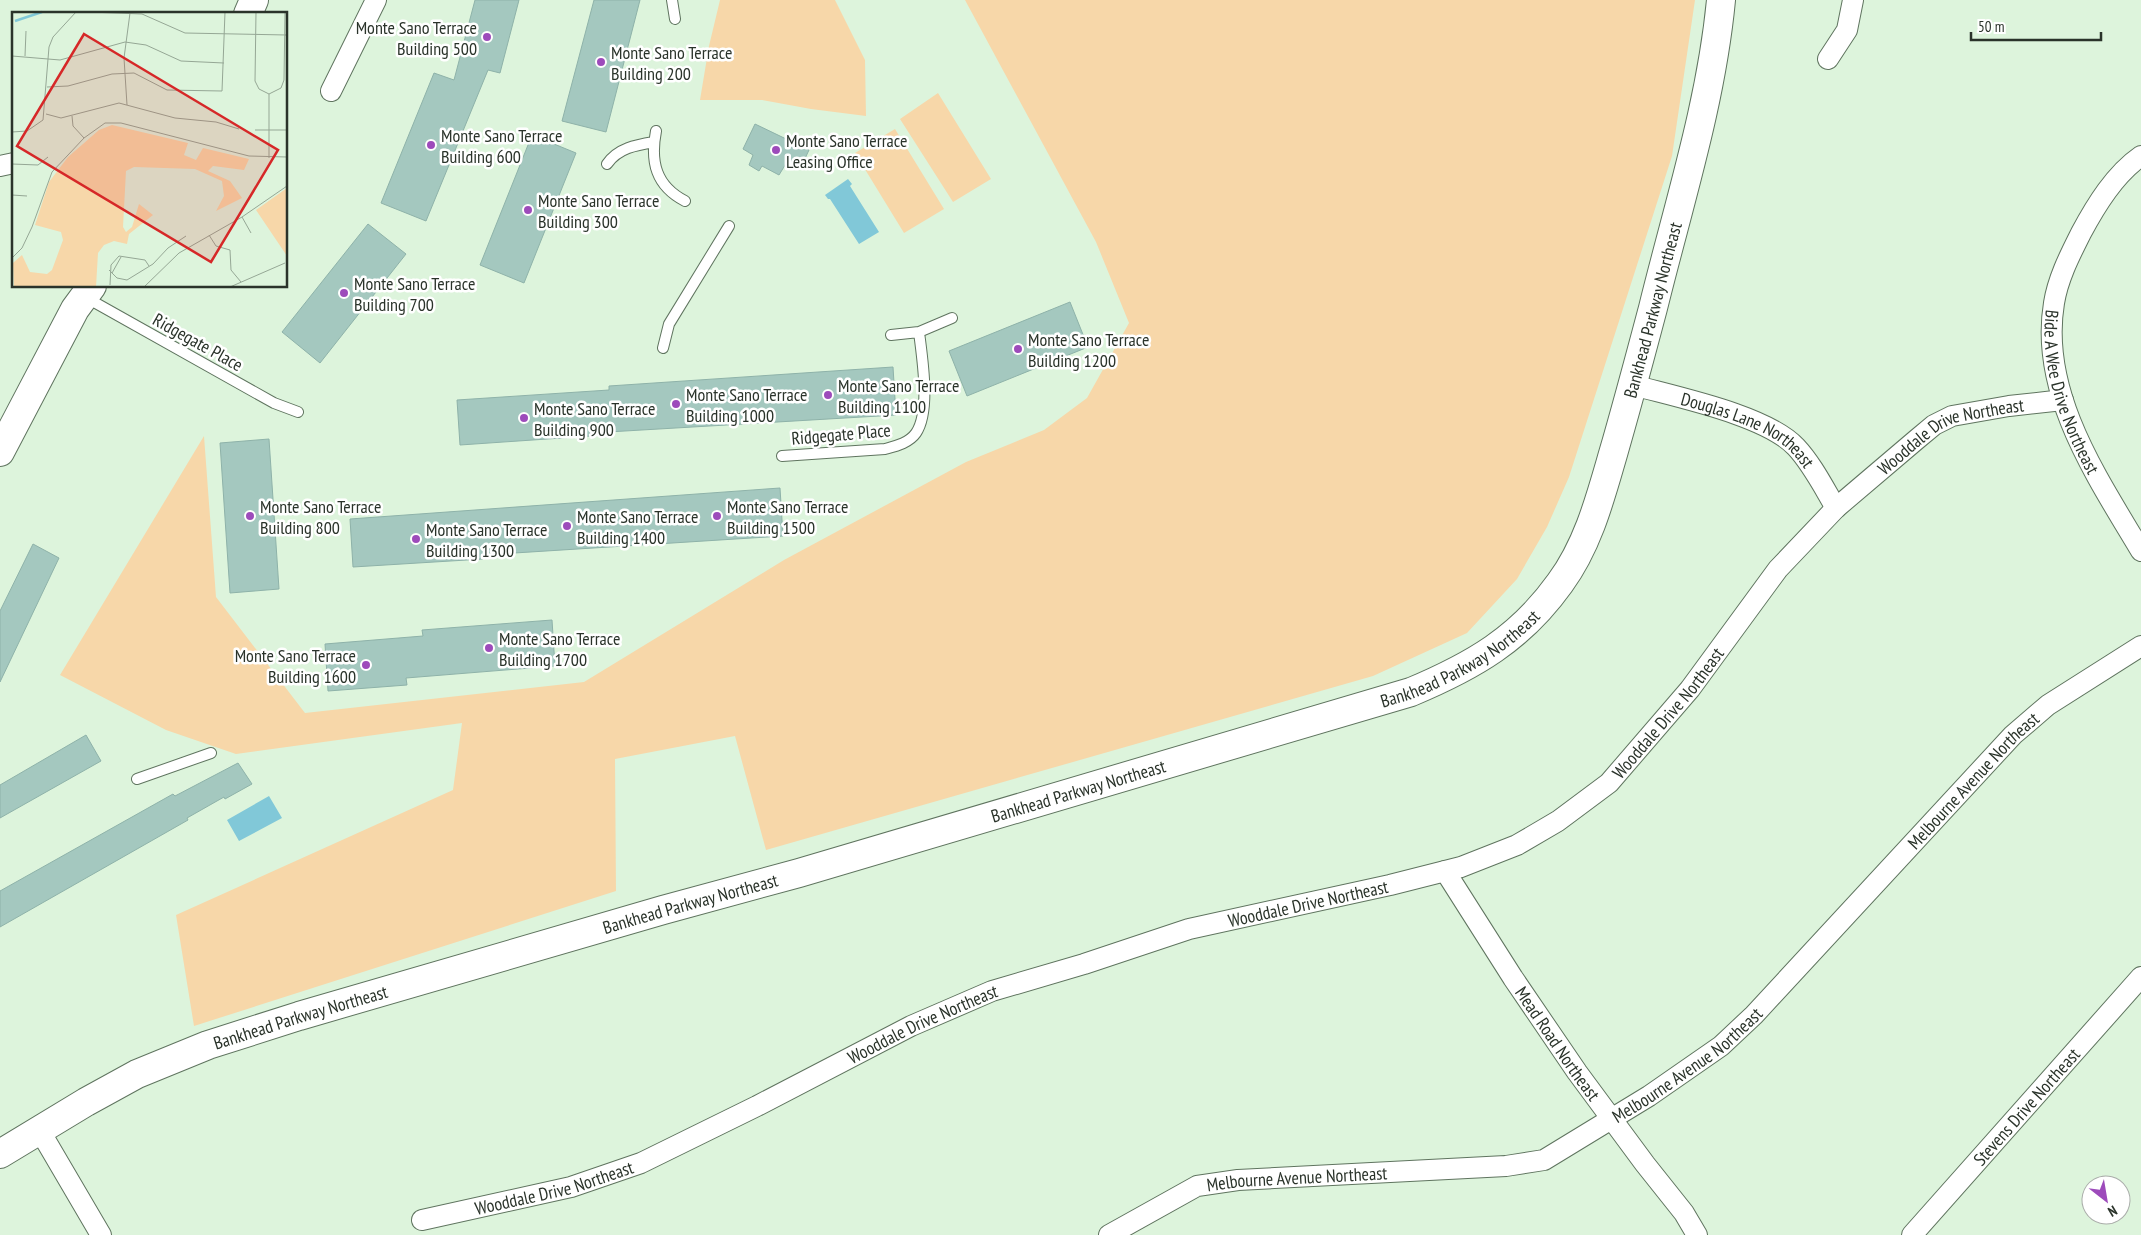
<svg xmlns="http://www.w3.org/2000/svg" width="2141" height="1235" font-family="'PT Sans Narrow',sans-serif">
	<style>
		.green { fill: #f7d7a9 }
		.water { fill: #81c8d8 }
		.building { fill: #a4c8bf; stroke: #8eb2a9 }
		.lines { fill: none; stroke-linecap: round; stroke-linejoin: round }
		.lane-casing { stroke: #5f745f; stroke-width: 12 }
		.street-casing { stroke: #5f745f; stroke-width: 22 }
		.secondary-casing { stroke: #5f745f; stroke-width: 30 }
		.lane { stroke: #fff; stroke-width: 10 }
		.street { stroke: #fff; stroke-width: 20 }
		.secondary { stroke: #fff; stroke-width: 28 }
		.poi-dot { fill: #9d4bbb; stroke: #fff; stroke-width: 2 }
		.labels { text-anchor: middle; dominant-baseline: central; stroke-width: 5; stroke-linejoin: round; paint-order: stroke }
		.poi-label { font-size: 18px; fill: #2a332a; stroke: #fff; text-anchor: start }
		.street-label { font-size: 18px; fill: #2a332a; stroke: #fff }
		.inset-river { fill: none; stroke: #81c8d8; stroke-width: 2.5 }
		.inset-road { fill: none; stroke: #95a795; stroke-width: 1 }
		.view { fill: #d62828; fill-opacity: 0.15; stroke: #d62828; stroke-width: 2.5 }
		.inset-edge { fill: none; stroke: #2a332a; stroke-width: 2.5 }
	</style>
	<rect width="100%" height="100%" fill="#ddf4dc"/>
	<path class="green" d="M 720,0 L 835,0 L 865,60 L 866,116 L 811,109 L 762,100 L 700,100 L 709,46 Z
		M 965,0 L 1695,0 L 1672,156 L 1569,477 L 1547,527 L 1517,579 L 1467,633 L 1373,676 L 766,850 L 735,736 L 615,759 L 616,891 L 194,1026 L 176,915 L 453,790 L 462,723 L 236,754 L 166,730 L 60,675 L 204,436 L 216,597 L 305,713 L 584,682 L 784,560 L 966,462 L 1044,430 L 1087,398 L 1129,323 L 1096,242 Z
		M 938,93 L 991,179 L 953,202 L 900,119 Z
		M 895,129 L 944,209 L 904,233 L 855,153 Z"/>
	<path class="water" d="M 848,179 L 852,184 L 850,186 L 879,232 L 859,244 L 830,199 L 828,199 L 825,195 Z
		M 269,796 L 282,818 L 239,841 L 227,820 Z"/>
	<path class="building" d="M 475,0 L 519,0 L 500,73 L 488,70 L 426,221 L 381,203 L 434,73 L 454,80 Z
		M 594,0 L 640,0 L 606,132 L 562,121 Z
		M 755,124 L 809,150 L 801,167 L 787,162 L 779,175 L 762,166 L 759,171 L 749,165 L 753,155 L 743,149 Z
		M 532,135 L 576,153 L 524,283 L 480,265 Z
		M 368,224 L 406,254 L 320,363 L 282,332 Z
		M 1070,302 L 1088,347 L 967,396 L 949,351 Z
		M 893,367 L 896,415 L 591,433 L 591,436 L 460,445 L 457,400 L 609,390 L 609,386 Z
		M 269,439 L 279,589 L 230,593 L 220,443 Z
		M 780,488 L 783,536 L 483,555 L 483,559 L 353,567 L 350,519 Z
		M 33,544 L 59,558 L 0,682 L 0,611 Z
		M 552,620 L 555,666 L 406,678 L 407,685 L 328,691 L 325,644 L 423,636 L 422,630 Z
		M 86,735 L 101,761 L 0,818 L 0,785 Z
		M 238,763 L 252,784 L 225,799 L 224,797 L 187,818 L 188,820 L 0,927 L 0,891 L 173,794 L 175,796 Z"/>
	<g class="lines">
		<defs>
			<path id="lane" d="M 672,0 L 675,19
				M 656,131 C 650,162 656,186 685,201
				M 607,164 C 618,148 636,145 654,142
				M 85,297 L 274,403 L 298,412
				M 891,335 L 919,332 L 952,318
				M 663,348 L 669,324 L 729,226
				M 782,456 L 885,449 C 896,446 909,443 916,433 C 931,411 922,357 919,332
				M 137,779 L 211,753"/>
			<g id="street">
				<path d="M 1828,59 L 1847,30 L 1853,0"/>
				<path d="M 331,91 L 376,0"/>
				<path id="s1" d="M 2141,156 C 2115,174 2096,205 2081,233 C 2070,255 2058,278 2054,303 C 2039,393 2097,477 2141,551"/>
				<path d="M 0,166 L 14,163"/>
				<path id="s2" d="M 1633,385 C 1676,397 1766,415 1796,447 C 1812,464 1824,488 1836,508"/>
				<path id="s3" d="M 1445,871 L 1513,978 L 1577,1072 L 1645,1164 L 1684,1213 L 1697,1235"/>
				<path d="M 40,1131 L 101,1235"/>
				<path id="s4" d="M 422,1220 L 571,1187 L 641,1163 L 757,1106 L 911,1026 L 992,991 L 1084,964 L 1189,929 L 1390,885 L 1461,867 L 1517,845 L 1558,821 L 1609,783 L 1690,689 L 1778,569 L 1836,508 L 1916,440 L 1934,425 L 1952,416 L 2009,406 L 2063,400"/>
				<path id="s5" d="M 1109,1235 L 1197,1186 L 1238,1180 L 1506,1166 L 1544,1160 L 1649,1096 L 1721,1046 L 1754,1015 L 2013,735 L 2048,705 L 2141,646"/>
				<path id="s6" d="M 1912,1235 L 2141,977"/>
			</g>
			<g id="secondary">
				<path d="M 248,14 L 254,0"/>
				<path d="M 0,452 L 75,309 L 92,286"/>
				<path id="s7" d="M 0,1154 L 86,1102 L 137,1074 L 208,1045 L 299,1016 L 663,910 L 799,873 L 1411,692 C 1473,666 1520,639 1560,583 C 1588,545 1600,499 1613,454 C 1627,406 1640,357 1653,308 C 1678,206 1711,105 1721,0"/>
			</g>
		</defs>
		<use href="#lane" class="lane-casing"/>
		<use href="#street" class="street-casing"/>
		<use href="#secondary" class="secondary-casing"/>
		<use href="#lane" class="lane"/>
		<use href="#street" class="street"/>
		<use href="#secondary" class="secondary"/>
	</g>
	<g class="poi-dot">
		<circle cx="487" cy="37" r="5"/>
		<circle cx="601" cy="62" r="5"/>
		<circle cx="431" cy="145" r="5"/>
		<circle cx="776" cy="150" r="5"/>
		<circle cx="528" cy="210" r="5"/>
		<circle cx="344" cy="293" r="5"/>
		<circle cx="1018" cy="349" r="5"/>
		<circle cx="828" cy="395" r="5"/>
		<circle cx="676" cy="404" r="5"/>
		<circle cx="524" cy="418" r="5"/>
		<circle cx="250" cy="516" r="5"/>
		<circle cx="717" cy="516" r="5"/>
		<circle cx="567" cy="526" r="5"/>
		<circle cx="416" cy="539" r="5"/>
		<circle cx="489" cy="648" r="5"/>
		<circle cx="366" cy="665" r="5"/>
	</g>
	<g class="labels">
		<g class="poi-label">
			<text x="477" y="27" text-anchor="end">Monte Sano Terrace<tspan x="477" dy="21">Building 500</tspan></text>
			<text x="611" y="52">Monte Sano Terrace<tspan x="611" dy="21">Building 200</tspan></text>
			<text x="441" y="135">Monte Sano Terrace<tspan x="441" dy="21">Building 600</tspan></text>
			<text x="786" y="140">Monte Sano Terrace<tspan x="786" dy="21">Leasing Office</tspan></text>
			<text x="538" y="200">Monte Sano Terrace<tspan x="538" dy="21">Building 300</tspan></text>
			<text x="354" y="283">Monte Sano Terrace<tspan x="354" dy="21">Building 700</tspan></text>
			<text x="1028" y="339">Monte Sano Terrace<tspan x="1028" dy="21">Building 1200</tspan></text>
			<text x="838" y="385">Monte Sano Terrace<tspan x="838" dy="21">Building 1100</tspan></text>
			<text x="686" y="394">Monte Sano Terrace<tspan x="686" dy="21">Building 1000</tspan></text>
			<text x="534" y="408">Monte Sano Terrace<tspan x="534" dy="21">Building 900</tspan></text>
			<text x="260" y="506">Monte Sano Terrace<tspan x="260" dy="21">Building 800</tspan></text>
			<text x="727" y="506">Monte Sano Terrace<tspan x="727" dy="21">Building 1500</tspan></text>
			<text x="577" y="516">Monte Sano Terrace<tspan x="577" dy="21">Building 1400</tspan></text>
			<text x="426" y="529">Monte Sano Terrace<tspan x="426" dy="21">Building 1300</tspan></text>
			<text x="499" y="638">Monte Sano Terrace<tspan x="499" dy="21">Building 1700</tspan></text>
			<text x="356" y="655" text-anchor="end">Monte Sano Terrace<tspan x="356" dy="21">Building 1600</tspan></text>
		</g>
		<g class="street-label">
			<text stroke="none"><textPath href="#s7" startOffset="1966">Bankhead Parkway Northeast</textPath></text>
			<text transform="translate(198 342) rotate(29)">Ridgegate Place</text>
			<text stroke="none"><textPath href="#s1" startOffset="266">Bide A Wee Drive Northeast</textPath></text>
			<text transform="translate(841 434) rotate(-5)">Ridgegate Place</text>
			<text stroke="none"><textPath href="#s2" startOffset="125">Douglas Lane Northeast</textPath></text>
			<text stroke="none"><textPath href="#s4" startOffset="1771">Wooddale Drive Northeast</textPath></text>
			<text stroke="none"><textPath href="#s7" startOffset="1548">Bankhead Parkway Northeast</textPath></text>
			<text stroke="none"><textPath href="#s4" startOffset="1366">Wooddale Drive Northeast</textPath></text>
			<text stroke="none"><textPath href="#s5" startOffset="1026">Melbourne Avenue Northeast</textPath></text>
			<text stroke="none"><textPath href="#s7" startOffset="1142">Bankhead Parkway Northeast</textPath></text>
			<text stroke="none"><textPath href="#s7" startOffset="738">Bankhead Parkway Northeast</textPath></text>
			<text stroke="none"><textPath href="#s4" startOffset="946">Wooddale Drive Northeast</textPath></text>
			<text stroke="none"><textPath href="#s7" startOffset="332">Bankhead Parkway Northeast</textPath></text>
			<text stroke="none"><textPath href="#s4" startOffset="541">Wooddale Drive Northeast</textPath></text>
			<text stroke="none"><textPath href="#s3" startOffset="206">Mead Road Northeast</textPath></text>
			<text stroke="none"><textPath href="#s5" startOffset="621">Melbourne Avenue Northeast</textPath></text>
			<text stroke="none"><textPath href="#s6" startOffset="172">Stevens Drive Northeast</textPath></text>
			<text stroke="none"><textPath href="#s5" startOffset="201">Melbourne Avenue Northeast</textPath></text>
			<text stroke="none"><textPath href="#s4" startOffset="136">Wooddale Drive Northeast</textPath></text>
		</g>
	</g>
	<g transform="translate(12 12)">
		<rect width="275" height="275" fill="#ddf4dc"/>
		<path d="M 100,113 L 176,131 L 172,143 L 184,148 L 191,136 L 237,147 L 232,158 L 201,154 L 196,159 L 218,169 L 230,186 L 204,199 L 212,184 L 210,169 L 183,157 L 122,155 L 114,159 L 111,215 L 114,220 L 120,215 L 127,192 L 141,203 L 117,222 L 115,232 L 102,229 L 92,233 L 86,241 L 84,275 L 2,275 L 1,251 L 10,243 L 18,260 L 35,262 L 40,258 L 51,228 L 49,220 L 23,213 L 37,170 L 56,145 L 87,118 ZM 275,176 L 275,244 L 244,198 Z" fill="#f7d7a9"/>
		<path class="inset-river" d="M 3,9 L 30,0"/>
		<path class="inset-road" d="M 77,0 L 130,2 L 173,21 L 275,23M 244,0 L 243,69 L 247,77 L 257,82M 0,44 L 48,48 L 113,30 L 134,33 L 169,49 L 212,51M 13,44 L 14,19M 35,75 L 56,74 L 100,62 L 122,61 L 155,78 L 210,79 L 213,0M 257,82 L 269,76 L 272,68 L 273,0M 115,93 L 112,46 L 118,1M 34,102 L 49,106 L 107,91 L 163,106 L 204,110 L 227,117M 60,104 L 61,114 L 72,126M 243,118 L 275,118M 0,120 L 15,119 L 31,108 L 37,35 L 41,25 L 64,0M 257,146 L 257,82M 0,152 L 26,153 L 36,145M 0,183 L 15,184M 230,205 L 239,221M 197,223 L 204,234 L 218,238 L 219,258 L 229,270M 0,246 L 10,236 L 20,215 L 40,160 L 72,126 L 93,111 L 109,111 L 237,144 L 275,145M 97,258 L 105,266 L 115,268 L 141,252 L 156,236 L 174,224M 100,261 L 109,245M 98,273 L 99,253 L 107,244 L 133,248 L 137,254M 132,275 L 167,241 L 230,205 L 275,174M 218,275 L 273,251"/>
		<path class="view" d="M 72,22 L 266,138 L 199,250 L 5,134 Z"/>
		<rect width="275" height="275" class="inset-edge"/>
	</g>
	<g transform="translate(2106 1200) rotate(149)"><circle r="24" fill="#ffffff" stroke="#aaadaa"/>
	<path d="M0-4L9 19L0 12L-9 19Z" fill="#9d4bbb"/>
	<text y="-8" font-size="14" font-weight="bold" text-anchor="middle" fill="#2a332a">N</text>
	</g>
	<path d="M1971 32v8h130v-8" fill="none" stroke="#2a332a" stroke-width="2.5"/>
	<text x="1978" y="32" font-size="15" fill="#2a332a" stroke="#ffffff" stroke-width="4" paint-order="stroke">50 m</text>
</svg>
